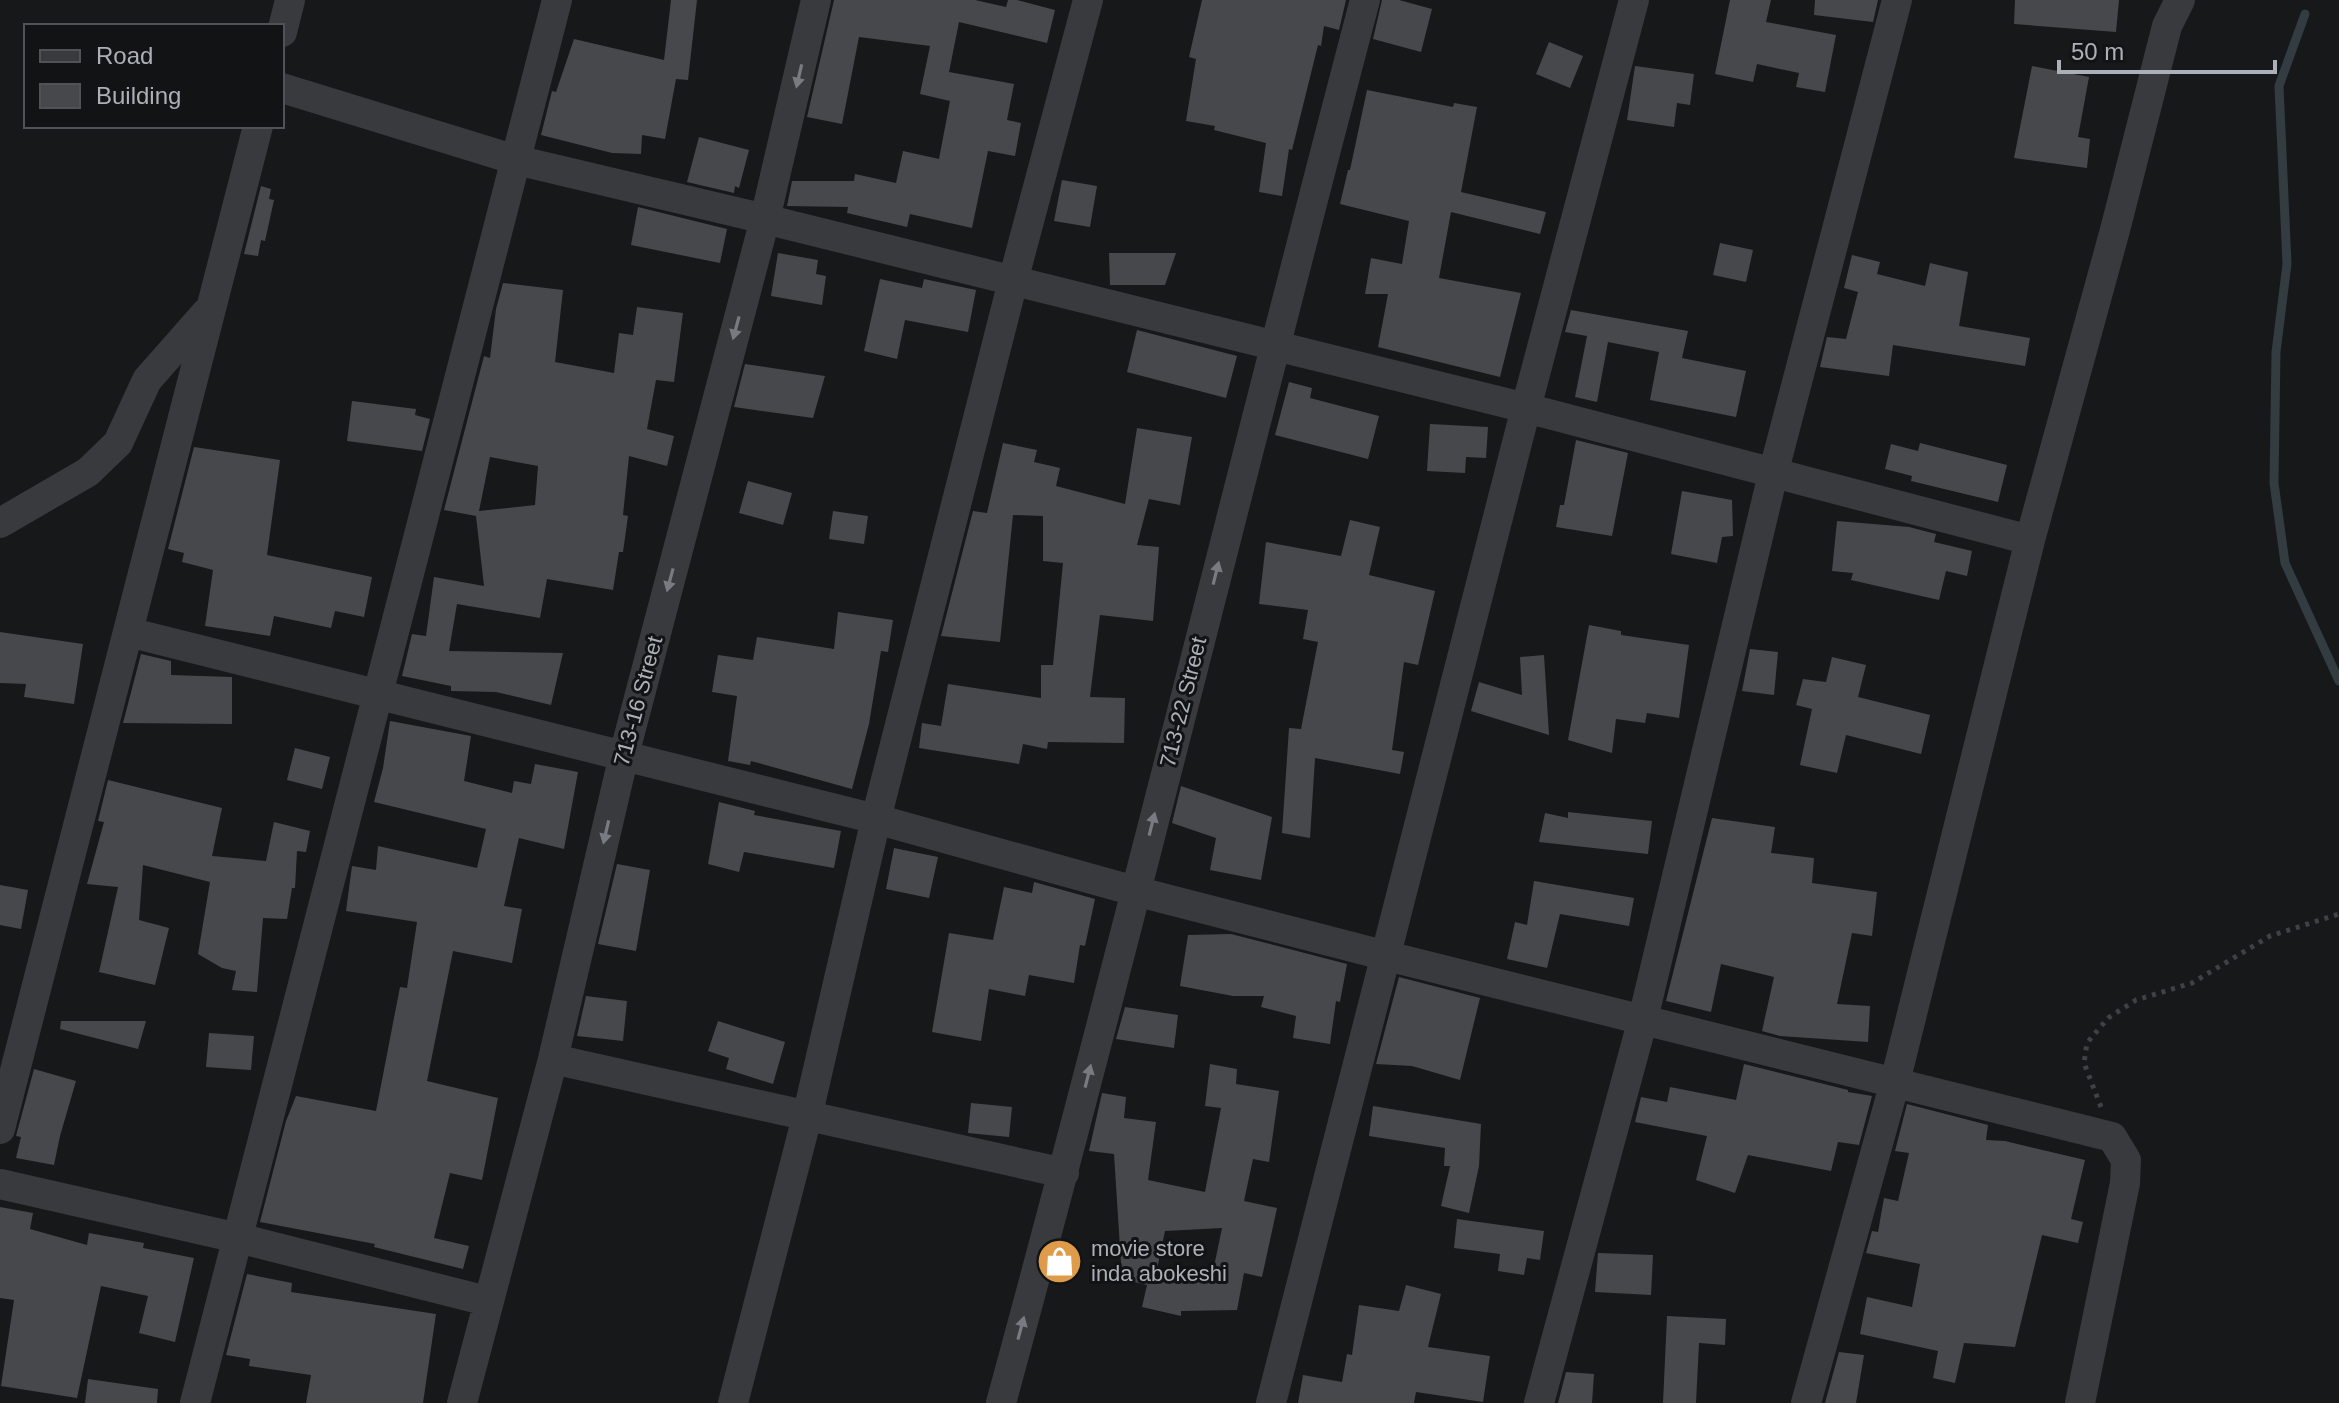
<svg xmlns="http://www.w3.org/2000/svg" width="2339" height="1403" font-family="Arial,sans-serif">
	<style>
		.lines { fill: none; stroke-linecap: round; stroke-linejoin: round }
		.stream { stroke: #323c41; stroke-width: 9 }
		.building { fill: #47484c; fill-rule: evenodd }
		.path { stroke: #3f4145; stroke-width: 5; stroke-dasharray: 4 6; stroke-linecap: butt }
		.street { stroke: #393a3e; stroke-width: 30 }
		.oneway { fill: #787b81 }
		.labels { text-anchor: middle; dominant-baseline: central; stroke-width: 6; stroke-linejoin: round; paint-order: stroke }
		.street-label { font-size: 22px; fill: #abb0b8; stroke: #121314 }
		.poi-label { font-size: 22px; fill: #abb0b8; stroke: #121314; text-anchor: start }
	</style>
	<rect width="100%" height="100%" fill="#171819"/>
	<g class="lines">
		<path class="stream" d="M 2305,14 L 2279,86 L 2287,264 L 2276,352 L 2274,483 L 2285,563 L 2339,681"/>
	</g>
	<path class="building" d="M 671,0 L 697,0 L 688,80 L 676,79 L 665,139 L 642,135 L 641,154 L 612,153 L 541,135 L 552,91 L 556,92 L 574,39 L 664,60 Z
		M 834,0 L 975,0 L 1006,7 L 1008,0 L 1017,0 L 1055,10 L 1047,43 L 959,22 L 949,72 L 1014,84 L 1007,120 L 1021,123 L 1015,156 L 988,151 L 972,228 L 910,214 L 907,227 L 847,213 L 848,207 L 787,206 L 792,181 L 854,181 L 855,174 L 896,183 L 903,151 L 939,159 L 950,101 L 920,94 L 930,46 L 859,37 L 842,124 L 807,117 Z
		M 1202,0 L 1346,0 L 1339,30 L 1324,26 L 1321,46 L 1318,45 L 1292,150 L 1289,149 L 1282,196 L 1259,192 L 1266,143 L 1214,130 L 1215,126 L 1186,121 L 1196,59 L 1189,57 Z
		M 1382,0 L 1399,0 L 1432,9 L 1421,52 L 1373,39 Z
		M 1730,0 L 1771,0 L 1766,22 L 1836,35 L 1825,92 L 1796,87 L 1799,73 L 1757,64 L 1753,82 L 1715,74 Z
		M 1815,0 L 1878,0 L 1873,22 L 1814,15 Z
		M 2015,0 L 2119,0 L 2116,32 L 2014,24 Z
		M 1549,42 L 1583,56 L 1570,88 L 1536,74 Z
		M 1635,66 L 1694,74 L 1690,105 L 1677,103 L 1674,127 L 1627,120 Z
		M 2032,66 L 2089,77 L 2078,137 L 2090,139 L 2087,168 L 2014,158 Z
		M 1367,90 L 1453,107 L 1454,103 L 1477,107 L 1461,192 L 1546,212 L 1540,234 L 1451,212 L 1439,278 L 1521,293 L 1500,377 L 1378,347 L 1388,294 L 1365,294 L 1371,258 L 1402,264 L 1409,221 L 1340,204 L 1348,170 L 1350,170 Z
		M 699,137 L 749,150 L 739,188 L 735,186 L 734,193 L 687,182 Z
		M 1062,180 L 1097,186 L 1090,227 L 1054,221 Z
		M 261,186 L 271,189 L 269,199 L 274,200 L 265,241 L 261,240 L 258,256 L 244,254 Z
		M 638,207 L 727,229 L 720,263 L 631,245 Z
		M 1720,243 L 1753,250 L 1746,282 L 1713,275 Z
		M 778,253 L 818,260 L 816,274 L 826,276 L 822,305 L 771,296 Z
		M 1109,253 L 1176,253 L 1165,285 L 1110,285 Z
		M 1852,255 L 1880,262 L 1877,274 L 1925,286 L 1930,263 L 1968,272 L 1959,326 L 2030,338 L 2025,366 L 1893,345 L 1889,376 L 1820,367 L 1827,337 L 1846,339 L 1858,292 L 1844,288 Z
		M 880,279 L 922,288 L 924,279 L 976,290 L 968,332 L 905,320 L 897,359 L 864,351 Z
		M 503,283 L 563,290 L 555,362 L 614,373 L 619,333 L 633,335 L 637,307 L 683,313 L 674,382 L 656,380 L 647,429 L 674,436 L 667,466 L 629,456 L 623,515 L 628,516 L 623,552 L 619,552 L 613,590 L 547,579 L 540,618 L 457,604 L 449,651 L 563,653 L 551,705 L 496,692 L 451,691 L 451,686 L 402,676 L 412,634 L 426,636 L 434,577 L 484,586 L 476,516 L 444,510 L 484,356 L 490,358 L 496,309 ZM 490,457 L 538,466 L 535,505 L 479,511 Z
		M 1571,310 L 1688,331 L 1682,358 L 1746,371 L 1736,417 L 1650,400 L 1659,352 L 1608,342 L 1597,402 L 1575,397 L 1587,336 L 1565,332 Z
		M 1137,330 L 1237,356 L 1226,398 L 1127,372 Z
		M 745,364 L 825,376 L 813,418 L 734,407 Z
		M 1289,382 L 1312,388 L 1310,398 L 1379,416 L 1368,459 L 1275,435 Z
		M 352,401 L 416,409 L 415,415 L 430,419 L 422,451 L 347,441 Z
		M 1430,424 L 1488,427 L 1486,458 L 1466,457 L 1465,473 L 1427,471 Z
		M 1137,428 L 1192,437 L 1180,505 L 1149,499 L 1137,545 L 1159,547 L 1153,621 L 1100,615 L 1090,697 L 1125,698 L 1124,743 L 1048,742 L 1047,749 L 1023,744 L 1019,764 L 919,748 L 922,723 L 941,726 L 948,684 L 1041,698 L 1041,665 L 1053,665 L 1063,563 L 1043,561 L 1043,516 L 1013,515 L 1000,642 L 941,636 L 973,511 L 987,513 L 1003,443 L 1037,450 L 1034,462 L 1060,468 L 1056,486 L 1125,504 Z
		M 1576,440 L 1628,453 L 1612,536 L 1556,527 L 1560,505 L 1564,505 Z
		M 1920,443 L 2007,465 L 1998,502 L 1911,481 L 1912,476 L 1885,469 L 1891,444 L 1918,451 Z
		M 194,447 L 280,460 L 267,555 L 372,577 L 364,617 L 335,611 L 331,628 L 274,616 L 270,636 L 205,626 L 213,570 L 182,562 L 184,553 L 168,549 Z
		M 748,481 L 792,493 L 783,525 L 739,513 Z
		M 1682,491 L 1732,500 L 1733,536 L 1722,537 L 1717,563 L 1671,554 Z
		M 833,511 L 868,516 L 864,544 L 829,539 Z
		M 1350,520 L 1380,527 L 1369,575 L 1435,591 L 1418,665 L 1404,662 L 1392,750 L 1404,752 L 1400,774 L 1315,758 L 1310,838 L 1282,833 L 1289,728 L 1301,729 L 1318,642 L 1303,639 L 1308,610 L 1259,604 L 1266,542 L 1341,556 Z
		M 1837,521 L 1909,527 L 1936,534 L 1934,542 L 1972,551 L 1967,576 L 1946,571 L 1939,600 L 1851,580 L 1853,573 L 1832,571 Z
		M 838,612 L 893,620 L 888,652 L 881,651 L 869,724 L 852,789 L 751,761 L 750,765 L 728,761 L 737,696 L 712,692 L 718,655 L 753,660 L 757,637 L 834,649 Z
		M 1589,625 L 1621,631 L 1621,635 L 1689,645 L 1679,718 L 1647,713 L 1645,723 L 1616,719 L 1612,753 L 1568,740 Z
		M 0,632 L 83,644 L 74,704 L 24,697 L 26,684 L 0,683 Z
		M 1750,649 L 1778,652 L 1774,695 L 1742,691 Z
		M 141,654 L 171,661 L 171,675 L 232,677 L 232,724 L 123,723 Z
		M 1544,655 L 1549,735 L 1471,711 L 1479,682 L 1522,695 L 1520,657 Z
		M 1832,657 L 1866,665 L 1858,697 L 1930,715 L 1921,754 L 1846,735 L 1837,773 L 1800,765 L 1812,709 L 1796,705 L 1803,679 L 1826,682 Z
		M 390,721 L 471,736 L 464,781 L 512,793 L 514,781 L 531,784 L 535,764 L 578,772 L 564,849 L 519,838 L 504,906 L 522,909 L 512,963 L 453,951 L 427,1081 L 498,1098 L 482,1180 L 450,1173 L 434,1238 L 469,1246 L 463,1269 L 374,1247 L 375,1244 L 260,1222 L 286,1121 L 296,1096 L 376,1111 L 400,987 L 407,988 L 417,922 L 346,911 L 352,866 L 376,870 L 378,846 L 477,868 L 486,829 L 374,802 L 383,768 Z
		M 295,748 L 330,757 L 322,789 L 287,780 Z
		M 108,780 L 222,808 L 212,856 L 266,861 L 274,822 L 310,831 L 306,852 L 297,851 L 295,888 L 292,888 L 287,919 L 263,918 L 257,992 L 232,990 L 236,971 L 222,968 L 198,954 L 210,882 L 143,865 L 139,920 L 169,928 L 155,985 L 99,972 L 118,887 L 87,884 L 104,822 L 98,821 Z
		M 1181,786 L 1272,817 L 1261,880 L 1210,870 L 1216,838 L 1172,823 Z
		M 719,802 L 755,811 L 754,815 L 841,831 L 834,868 L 744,852 L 739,872 L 708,864 Z
		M 1568,812 L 1652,821 L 1648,854 L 1539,842 L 1545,813 L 1568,818 Z
		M 1712,818 L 1775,827 L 1771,853 L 1814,858 L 1812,883 L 1877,892 L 1872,936 L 1852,933 L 1837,1004 L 1870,1006 L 1868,1042 L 1780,1036 L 1762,1031 L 1774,977 L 1721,964 L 1711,1012 L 1666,1001 Z
		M 894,848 L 938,857 L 929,898 L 886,889 Z
		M 617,864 L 650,870 L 636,951 L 598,944 Z
		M 1534,881 L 1634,898 L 1629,926 L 1560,914 L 1547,968 L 1507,959 L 1515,922 L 1527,925 Z
		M 1034,882 L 1095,899 L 1085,946 L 1080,945 L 1074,983 L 1029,975 L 1025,996 L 989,989 L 981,1041 L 932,1032 L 949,933 L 993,940 L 1004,887 L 1032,893 Z
		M 0,885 L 28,890 L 21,929 L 0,925 Z
		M 1231,934 L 1347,964 L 1340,1002 L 1336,1001 L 1330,1044 L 1293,1038 L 1296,1016 L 1261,1007 L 1264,996 L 1233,996 L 1180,986 L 1188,935 Z
		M 1399,977 L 1480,998 L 1460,1080 L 1412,1066 L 1376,1064 Z
		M 586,996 L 627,1001 L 623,1041 L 577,1036 Z
		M 1125,1007 L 1178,1015 L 1174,1048 L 1116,1039 Z
		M 61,1021 L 146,1021 L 138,1049 L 60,1029 Z
		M 718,1021 L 785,1042 L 773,1084 L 726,1069 L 729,1058 L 708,1051 Z
		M 209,1033 L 254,1036 L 251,1070 L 206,1067 Z
		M 1210,1064 L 1237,1069 L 1236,1084 L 1279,1091 L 1269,1162 L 1253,1159 L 1244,1201 L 1277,1208 L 1262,1277 L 1244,1273 L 1237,1310 L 1181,1311 L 1181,1316 L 1142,1307 L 1147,1285 L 1122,1279 L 1114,1154 L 1089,1151 L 1102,1093 L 1126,1097 L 1124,1118 L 1156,1122 L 1148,1180 L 1205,1192 L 1221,1108 L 1205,1106 ZM 1222,1228 L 1211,1281 L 1157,1269 L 1165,1231 Z
		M 1744,1064 L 1848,1090 L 1848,1092 L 1872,1096 L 1859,1145 L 1838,1142 L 1831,1171 L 1748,1155 L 1735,1193 L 1696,1180 L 1707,1136 L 1635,1122 L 1641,1097 L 1667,1102 L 1670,1087 L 1736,1100 Z
		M 34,1069 L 76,1081 L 60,1136 L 54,1165 L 16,1158 L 21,1137 L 16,1136 Z
		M 971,1103 L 1012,1107 L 1009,1137 L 968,1133 Z
		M 1907,1104 L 1988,1125 L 1986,1140 L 2005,1141 L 2085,1160 L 2071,1219 L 2083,1222 L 2078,1243 L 2042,1235 L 2015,1347 L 1964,1343 L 1955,1383 L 1933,1378 L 1938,1351 L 1860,1334 L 1867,1297 L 1912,1307 L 1920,1264 L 1866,1253 L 1872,1231 L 1878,1232 L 1884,1198 L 1898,1201 L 1909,1153 L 1895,1151 Z
		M 1373,1106 L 1481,1124 L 1479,1166 L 1469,1213 L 1441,1206 L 1450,1166 L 1444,1166 L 1445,1148 L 1369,1136 Z
		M 0,1207 L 33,1213 L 30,1229 L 87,1245 L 89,1233 L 144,1243 L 143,1248 L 194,1258 L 175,1342 L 139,1333 L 148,1296 L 101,1286 L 77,1398 L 1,1386 L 14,1300 L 0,1298 Z
		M 1457,1219 L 1544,1231 L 1540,1260 L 1527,1258 L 1524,1275 L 1498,1271 L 1500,1254 L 1454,1248 Z
		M 1598,1253 L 1653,1255 L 1651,1295 L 1595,1292 Z
		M 247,1274 L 292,1283 L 291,1292 L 436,1314 L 423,1403 L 306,1403 L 311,1375 L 249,1366 L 250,1359 L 226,1355 Z
		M 1406,1285 L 1441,1294 L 1428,1347 L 1490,1356 L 1483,1402 L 1416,1392 L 1414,1403 L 1298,1403 L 1303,1375 L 1342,1382 L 1347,1354 L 1352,1355 L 1359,1305 L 1399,1311 Z
		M 1667,1316 L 1726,1319 L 1725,1345 L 1699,1343 L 1696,1403 L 1663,1403 Z
		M 1839,1352 L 1864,1355 L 1856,1403 L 1825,1403 Z
		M 1566,1372 L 1594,1374 L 1592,1403 L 1558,1403 Z
		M 88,1379 L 158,1389 L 157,1403 L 85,1403 Z"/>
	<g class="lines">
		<path class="path" d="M 2101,1107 L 2084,1063 L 2087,1043 L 2108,1018 L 2136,1000 L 2192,983 L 2270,936 L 2339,914"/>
		<path class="street" d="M 282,32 L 290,0
			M 282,88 L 516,160 L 765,219 L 1526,408 L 2030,540
			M 0,523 L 88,472 L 118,443 L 147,380 L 206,313
			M 128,632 L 876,819 L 1135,891 L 1387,956 L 2112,1137 L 2126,1160 L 2125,1183 L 2080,1403
			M 553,1059 L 1064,1173
			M 0,1129 L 258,126
			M 0,1184 L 238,1238 L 487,1301
			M 195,1403 L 557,0
			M 462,1403 L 553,1059 L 624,755 L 765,219 L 816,0
			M 733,1403 L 807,1117 L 876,819 L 1013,281 L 1088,0
			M 1001,1403 C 1128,937 1242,467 1365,0
			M 1271,1403 L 1526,408 L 1634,0
			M 1539,1403 L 1643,1019 L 1773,474 L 1897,0
			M 1806,1403 L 1895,1082 L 2030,540 L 2115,230 L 2167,26 L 2180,0"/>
	</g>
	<defs><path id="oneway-solid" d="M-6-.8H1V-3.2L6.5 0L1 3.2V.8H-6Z" transform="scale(2)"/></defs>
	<g class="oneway">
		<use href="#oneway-solid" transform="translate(799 76) rotate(103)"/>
		<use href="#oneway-solid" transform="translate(736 328) rotate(105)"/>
		<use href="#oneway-solid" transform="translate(1216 573) rotate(-76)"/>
		<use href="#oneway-solid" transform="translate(670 580) rotate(105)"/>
		<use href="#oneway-solid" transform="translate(1152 824) rotate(-76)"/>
		<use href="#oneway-solid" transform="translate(606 832) rotate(103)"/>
		<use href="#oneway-solid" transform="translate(1088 1076) rotate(-76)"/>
		<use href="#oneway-solid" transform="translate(1021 1328) rotate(-75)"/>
	</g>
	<defs>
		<symbol id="shop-disc" viewBox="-11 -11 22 22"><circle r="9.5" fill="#de9c4a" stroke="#121314"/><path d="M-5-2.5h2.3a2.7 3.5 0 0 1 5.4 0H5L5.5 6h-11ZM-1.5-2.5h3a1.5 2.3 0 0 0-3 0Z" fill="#fff"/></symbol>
	</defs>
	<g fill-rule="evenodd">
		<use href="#shop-disc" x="1034" y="1236" width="51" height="51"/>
	</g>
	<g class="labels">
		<g class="street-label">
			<text transform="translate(638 701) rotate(-75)">713-16 Street</text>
			<text transform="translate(1183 702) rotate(-76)">713-22 Street</text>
		</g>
		<g class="poi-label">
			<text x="1091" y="1248">movie store<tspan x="1091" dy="25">inda abokeshi</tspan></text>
		</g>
	</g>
	<rect x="24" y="24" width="260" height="104" fill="#121314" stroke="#4f5256" stroke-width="2"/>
	<rect x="40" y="50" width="40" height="12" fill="#393a3e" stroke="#4f5256" stroke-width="2"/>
	<text x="96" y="64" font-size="24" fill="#abb0b8">Road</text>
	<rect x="40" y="84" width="40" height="24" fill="#47484c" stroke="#4f5256" stroke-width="2"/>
	<text x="96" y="104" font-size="24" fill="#abb0b8">Building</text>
	<path d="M2059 60v12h216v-12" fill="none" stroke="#abb0b8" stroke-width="4"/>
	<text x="2071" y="60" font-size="24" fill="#abb0b8" stroke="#121314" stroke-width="6" paint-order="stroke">50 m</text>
</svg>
